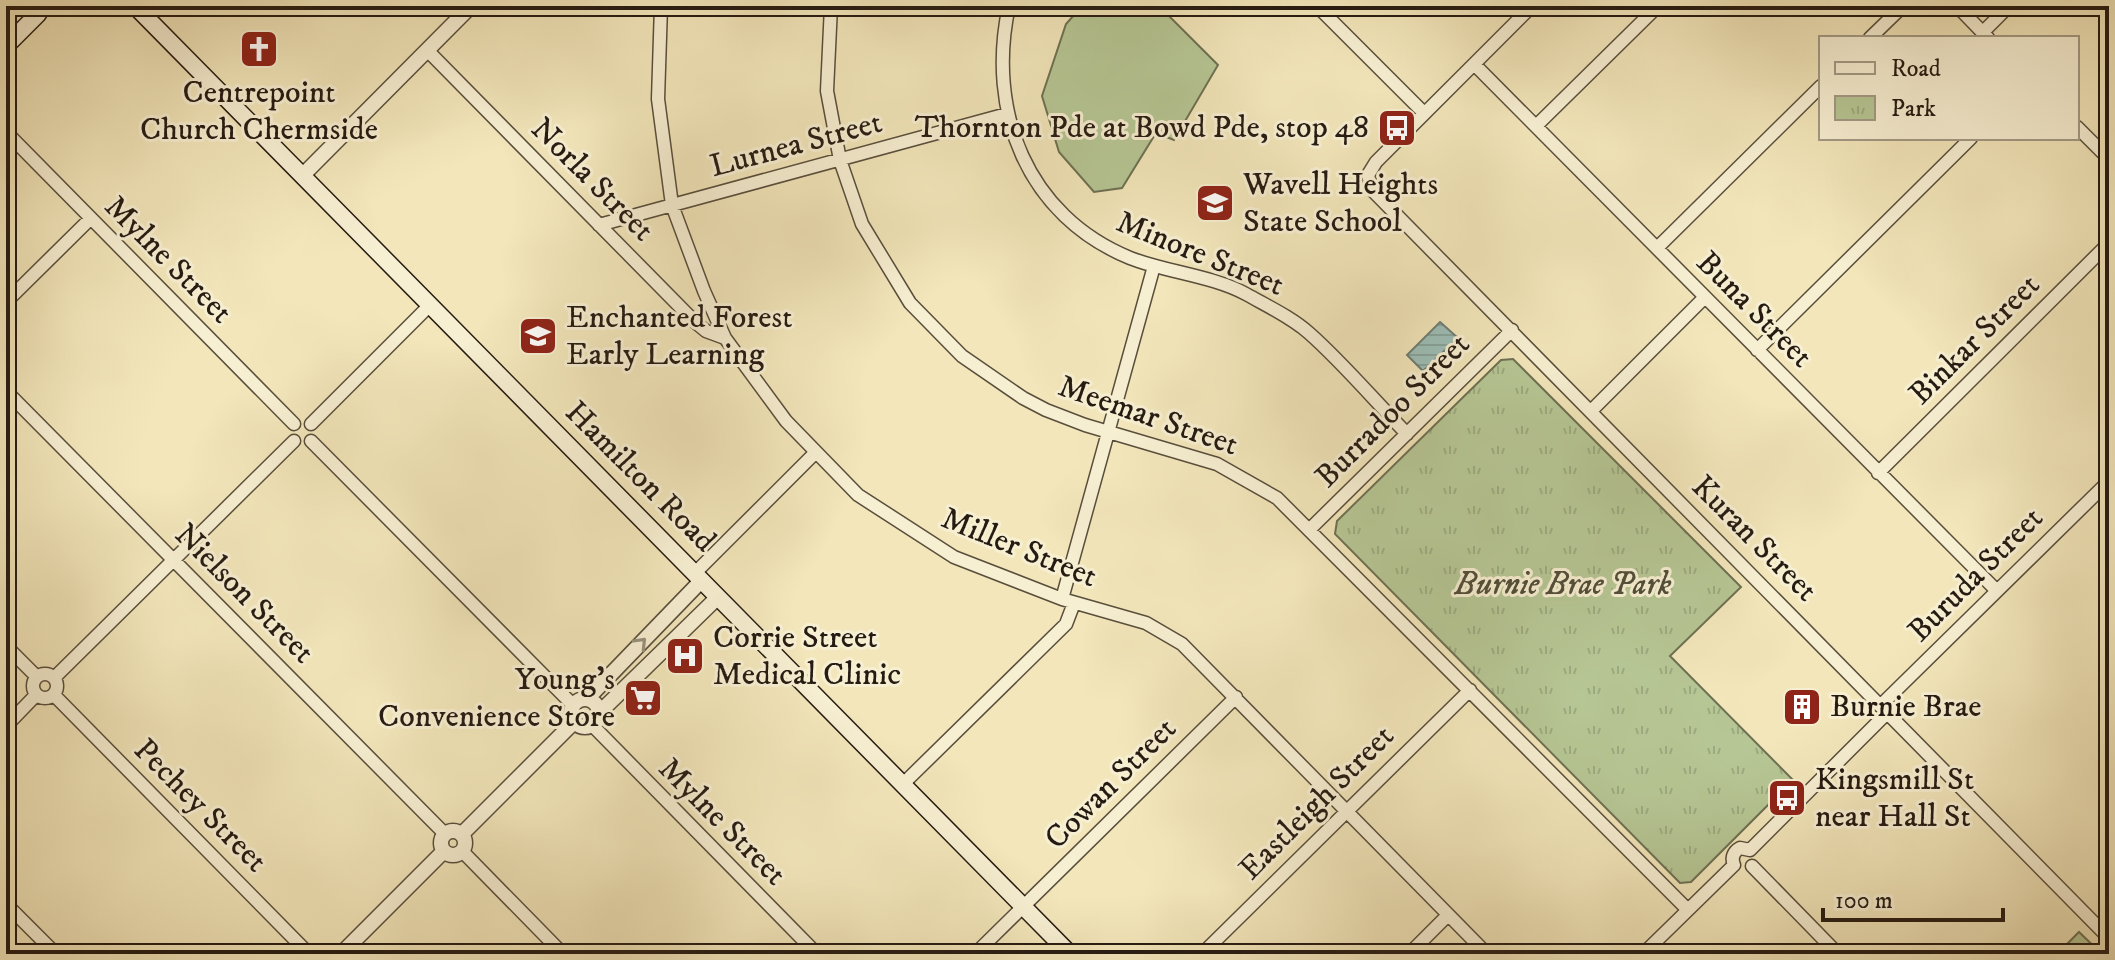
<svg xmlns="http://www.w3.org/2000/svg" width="2115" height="960" font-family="'IM FELL DW Pica',serif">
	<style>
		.grass { fill: #b6c694; stroke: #6e7053; stroke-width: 2 }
		.park { fill: url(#park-tufts); stroke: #6e7053; stroke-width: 2 }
		.water { fill: url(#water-rules); stroke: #6d7d74; stroke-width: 2 }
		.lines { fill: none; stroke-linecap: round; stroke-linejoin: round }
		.minor-casing { stroke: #594e3c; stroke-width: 15 }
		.tertiary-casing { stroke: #594e3c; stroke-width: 17 }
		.secondary-casing { stroke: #261b12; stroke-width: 19 }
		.minor { stroke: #f7efd2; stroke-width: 12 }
		.tertiary { stroke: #f7efd2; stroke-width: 14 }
		.secondary { stroke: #f7efd2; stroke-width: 16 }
		.oneway { stroke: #99907c }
		.labels { text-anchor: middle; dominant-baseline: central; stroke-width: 6; stroke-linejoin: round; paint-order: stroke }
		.poi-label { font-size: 32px; fill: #261b12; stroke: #f7efd2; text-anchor: start }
		.street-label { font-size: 32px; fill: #261b12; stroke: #f7efd2 }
		.park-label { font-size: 32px; font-style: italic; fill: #514e39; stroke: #f7efd2 }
	</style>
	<defs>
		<pattern id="park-tufts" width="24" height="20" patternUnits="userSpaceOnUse" patternTransform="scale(2)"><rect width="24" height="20" fill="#b6c694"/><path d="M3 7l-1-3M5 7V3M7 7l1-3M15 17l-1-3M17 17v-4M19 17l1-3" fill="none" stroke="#9caa7f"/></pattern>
		<pattern id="water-rules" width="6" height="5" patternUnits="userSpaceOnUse" patternTransform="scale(2)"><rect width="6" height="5" fill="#9cbeb6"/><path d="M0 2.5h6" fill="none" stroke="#86a39b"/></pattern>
	</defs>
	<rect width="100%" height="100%" fill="#f2e6ba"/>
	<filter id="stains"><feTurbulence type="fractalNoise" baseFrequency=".0025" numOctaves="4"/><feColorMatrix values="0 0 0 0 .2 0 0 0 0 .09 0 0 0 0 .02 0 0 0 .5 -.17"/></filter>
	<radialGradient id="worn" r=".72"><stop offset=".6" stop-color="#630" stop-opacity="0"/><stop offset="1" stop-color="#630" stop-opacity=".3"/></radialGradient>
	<path class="grass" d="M 1082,6 L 1159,6 L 1218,65 L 1174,140 L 1156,133 L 1122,188 L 1094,192 L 1059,152 L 1042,96 L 1066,24 Z
		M 2079,932 L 2102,954 L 2057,954 Z"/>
	<path class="park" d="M 1513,359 L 1741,587 L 1670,656 L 1793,780 L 1691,882 L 1680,883 L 1335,534 L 1337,521 L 1501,360 Z"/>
	<path class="water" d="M 1440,322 L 1458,338 L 1423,371 L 1407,355 Z"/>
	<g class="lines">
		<defs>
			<path id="minor" d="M 661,6 L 658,99 L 672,205 L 704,291 L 725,338 L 786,421 L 858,495 L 954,557 L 1062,599 L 1146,623 L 1182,644 L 1487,954
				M 831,6 L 827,91 L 840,160 L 862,224 L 910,303 L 962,356 L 1023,398 L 1046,410 L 1085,425 L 1217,464 L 1277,498 L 1688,910
				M 1009,6 C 986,111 1027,216 1130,258 C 1166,272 1213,276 1246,294 C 1267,306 1291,317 1309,333 C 1343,363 1374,400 1407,434
				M 1317,6 L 1424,113
				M 1532,6 L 1376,162 L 1368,175 L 1372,190 L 2109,938
				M 1957,6 L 1988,38
				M 1983,32 L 2009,6
				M 1870,38 L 1903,6
				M 427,50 L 695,322 L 706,331 L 725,338
				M 1474,64 L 1997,591
				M 1536,126 L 1658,6
				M 2077,127 L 2109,159
				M 6,132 L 294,424
				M 599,225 L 1007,114
				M 1657,248 L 1821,86
				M 6,302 L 91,218
				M 1757,350 L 1971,138
				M 6,391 L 445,834
				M 1591,411 L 1705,297
				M 311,424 L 430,305
				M 311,441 L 573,705
				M 1878,473 L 2109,243
				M 1310,529 L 1512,330
				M 695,573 L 816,452
				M 1062,599 L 1154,266
				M 6,646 L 37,677
				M33 686a12 12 0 1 1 24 0a12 12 0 1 1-24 0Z
				M 54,678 L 294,441
				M 54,695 L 309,954
				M 1880,706 L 2109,481
				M 592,725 L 817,954
				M 6,726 L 36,695
				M 903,784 L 1066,624 L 1074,603
				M 1750,850 L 1887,713
				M 462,851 L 563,954
				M 1734,865 C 1731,858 1733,852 1740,848 L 1750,850
				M 1752,866 L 1838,954
				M 6,904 L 56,954
				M 975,954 L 1236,697
				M 1202,954 L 1470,690
				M 1409,954 L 1448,915
				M 1643,954 L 1734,865"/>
			<path id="tertiary" d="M 303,175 L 471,6
				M 587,699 L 702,580
				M571 713a14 14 0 1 1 28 0a14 14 0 1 1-28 0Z
				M 599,713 L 718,597
				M441 843a12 12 0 1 1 24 0a12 12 0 1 1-24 0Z
				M 462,834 L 574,722
				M 341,954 L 444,851"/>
			<path id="secondary" d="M 135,6 L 1070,954
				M 6,46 L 38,14 L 42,6"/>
		</defs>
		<use href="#minor" class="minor-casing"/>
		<use href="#tertiary" class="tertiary-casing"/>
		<use href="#secondary" class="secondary-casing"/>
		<use href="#minor" class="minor"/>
		<use href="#tertiary" class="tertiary"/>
		<use href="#secondary" class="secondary"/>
	</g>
	<defs><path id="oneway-chevron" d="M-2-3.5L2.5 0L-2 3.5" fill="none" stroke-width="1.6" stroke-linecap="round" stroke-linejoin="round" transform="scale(2)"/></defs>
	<use class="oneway" href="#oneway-chevron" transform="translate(641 643) rotate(-46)"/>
	<defs>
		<symbol id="church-square" viewBox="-11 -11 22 22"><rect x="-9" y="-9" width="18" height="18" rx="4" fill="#8f2418" stroke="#f7efd2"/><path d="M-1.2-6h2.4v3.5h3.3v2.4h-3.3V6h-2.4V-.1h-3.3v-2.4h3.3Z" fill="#fff"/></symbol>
		<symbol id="bus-square" viewBox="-11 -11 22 22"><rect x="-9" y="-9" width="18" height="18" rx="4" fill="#8f2418" stroke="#f7efd2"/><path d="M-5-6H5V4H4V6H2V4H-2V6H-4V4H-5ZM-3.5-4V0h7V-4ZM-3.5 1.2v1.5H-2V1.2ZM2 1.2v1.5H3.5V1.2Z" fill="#fff"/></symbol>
		<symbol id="school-square" viewBox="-11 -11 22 22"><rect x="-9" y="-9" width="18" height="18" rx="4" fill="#8f2418" stroke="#f7efd2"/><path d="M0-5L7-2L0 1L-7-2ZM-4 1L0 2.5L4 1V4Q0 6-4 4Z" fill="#fff"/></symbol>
		<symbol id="hospital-square" viewBox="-11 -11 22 22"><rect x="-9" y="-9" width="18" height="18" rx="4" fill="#8f2418" stroke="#f7efd2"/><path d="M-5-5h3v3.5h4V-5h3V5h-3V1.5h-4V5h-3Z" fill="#fff"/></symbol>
		<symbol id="supermarket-square" viewBox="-11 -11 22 22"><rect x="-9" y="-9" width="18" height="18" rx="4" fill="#8f2418" stroke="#f7efd2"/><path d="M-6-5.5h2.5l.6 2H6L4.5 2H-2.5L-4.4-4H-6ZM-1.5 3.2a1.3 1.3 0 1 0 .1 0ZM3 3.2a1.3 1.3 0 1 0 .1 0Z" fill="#fff"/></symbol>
		<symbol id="building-square" viewBox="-11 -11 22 22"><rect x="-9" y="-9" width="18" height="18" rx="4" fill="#8f2418" stroke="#f7efd2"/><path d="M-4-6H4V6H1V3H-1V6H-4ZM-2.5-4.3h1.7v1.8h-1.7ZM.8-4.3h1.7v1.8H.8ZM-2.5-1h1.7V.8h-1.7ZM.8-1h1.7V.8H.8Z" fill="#fff"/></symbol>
	</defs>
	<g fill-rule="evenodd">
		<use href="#church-square" x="237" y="27" width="44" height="44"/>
		<use href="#bus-square" x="1375" y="106" width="44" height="44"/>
		<use href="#school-square" x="1193" y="181" width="44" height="44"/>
		<use href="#school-square" x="516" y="314" width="44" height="44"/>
		<use href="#hospital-square" x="663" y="634" width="44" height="44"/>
		<use href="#supermarket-square" x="621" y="676" width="44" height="44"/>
		<use href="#building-square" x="1780" y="685" width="44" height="44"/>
		<use href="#bus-square" x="1765" y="776" width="44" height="44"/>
	</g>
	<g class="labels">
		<g class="poi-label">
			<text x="259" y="93" text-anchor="middle">Centrepoint<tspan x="259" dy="37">Church Chermside</tspan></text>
			<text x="1369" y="128" text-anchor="end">Thornton Pde at Bowd Pde, stop 48</text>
			<text x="1243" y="185">Wavell Heights<tspan x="1243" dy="37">State School</tspan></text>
			<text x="566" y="318">Enchanted Forest<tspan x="566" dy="37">Early Learning</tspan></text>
			<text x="713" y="638">Corrie Street<tspan x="713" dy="37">Medical Clinic</tspan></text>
			<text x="615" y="680" text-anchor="end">Young's<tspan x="615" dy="37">Convenience Store</tspan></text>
			<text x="1830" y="707">Burnie Brae</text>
			<text x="1815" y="780">Kingsmill St<tspan x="1815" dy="37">near Hall St</tspan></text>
		</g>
		<g class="street-label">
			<text transform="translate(796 145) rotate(-15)">Lurnea Street</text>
			<text transform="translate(592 180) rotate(45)">Norla Street</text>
			<text transform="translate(1200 254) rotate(22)">Minore Street</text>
			<text transform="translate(168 260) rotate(45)">Mylne Street</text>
			<text transform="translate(1754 310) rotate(45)">Buna Street</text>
			<text transform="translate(1975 340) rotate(-45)">Binkar Street</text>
			<text transform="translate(1393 411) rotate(-45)">Burradoo Street</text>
			<text transform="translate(1148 416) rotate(19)">Meemar Street</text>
			<text transform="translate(640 477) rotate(45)">Hamilton Road</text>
			<text transform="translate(1754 539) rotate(45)">Kuran Street</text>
			<text transform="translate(1019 548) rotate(22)">Miller Street</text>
			<text transform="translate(1976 575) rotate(-45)">Buruda Street</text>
			<text transform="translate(244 594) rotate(45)">Nielson Street</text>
			<text transform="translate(1111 784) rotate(-45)">Cowan Street</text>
			<text transform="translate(1317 803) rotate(-45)">Eastleigh Street</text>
			<text transform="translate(200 806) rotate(45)">Pechey Street</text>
			<text transform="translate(722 822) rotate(45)">Mylne Street</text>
		</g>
		<g class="park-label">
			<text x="1563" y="585">Burnie Brae Park</text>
		</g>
	</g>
	<rect width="2115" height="960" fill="none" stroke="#f2e6ba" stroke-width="32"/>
	<rect x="8" y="8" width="2099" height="944" fill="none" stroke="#261b12" stroke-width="4"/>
	<rect x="16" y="16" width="2083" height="928" fill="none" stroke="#261b12" stroke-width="2"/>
	<rect x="1819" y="36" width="260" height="104" fill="#f7efd2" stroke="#a39a85" stroke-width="2"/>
	<rect x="1835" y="62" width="40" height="12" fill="#f7efd2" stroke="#a39a85" stroke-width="2"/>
	<text x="1891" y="76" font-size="24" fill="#261b12">Road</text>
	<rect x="1835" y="96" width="40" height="24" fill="url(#park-tufts)" stroke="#a39a85" stroke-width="2"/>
	<text x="1891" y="116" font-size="24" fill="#261b12">Park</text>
	<path d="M1823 908v12h180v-12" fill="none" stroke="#261b12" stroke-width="4"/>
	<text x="1835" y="908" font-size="24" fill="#261b12" stroke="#f7efd2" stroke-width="6" paint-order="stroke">100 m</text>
	<rect width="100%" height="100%" filter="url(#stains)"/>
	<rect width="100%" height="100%" fill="url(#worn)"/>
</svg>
